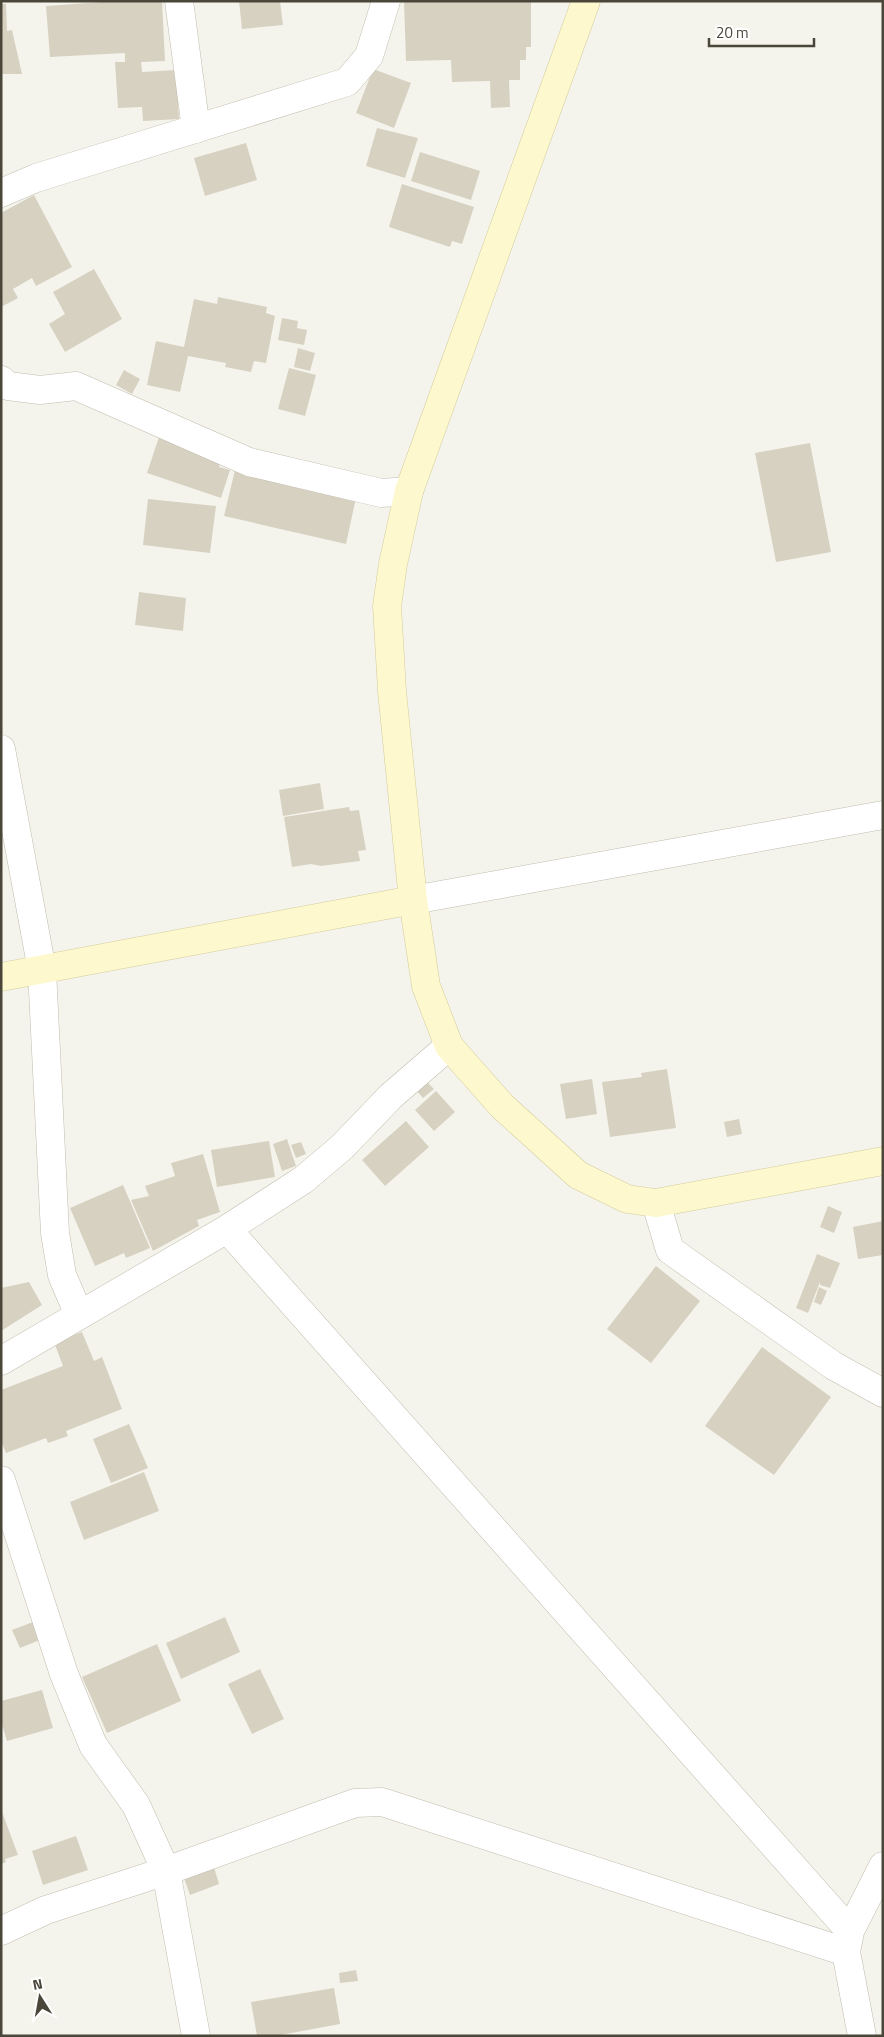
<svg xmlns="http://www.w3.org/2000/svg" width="884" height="2037" font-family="'Titillium Web',sans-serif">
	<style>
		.building { fill: #d7d1c2 }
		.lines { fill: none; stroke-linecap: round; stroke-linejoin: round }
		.street-casing { stroke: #c1bdae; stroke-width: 29 }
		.secondary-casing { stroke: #d3cc9d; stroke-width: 29 }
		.street { stroke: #fff; stroke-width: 28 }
		.secondary { stroke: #fdf8ce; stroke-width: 28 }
	</style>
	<rect width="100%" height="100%" fill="#f5f4ec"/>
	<path class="building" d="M 116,1 L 162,1 L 165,61 L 141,62 L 142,72 L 176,70 L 179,119 L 143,121 L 142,107 L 118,108 L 115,62 L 125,62 L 125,53 L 50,57 L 46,6 Z
		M 239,1 L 280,1 L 283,25 L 242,29 Z
		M 404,1 L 531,1 L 531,47 L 526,47 L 526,60 L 520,60 L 520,80 L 509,80 L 510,107 L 491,108 L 490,81 L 452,82 L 451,60 L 406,61 Z
		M 1,4 L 6,4 L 7,31 L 12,30 L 22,74 L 1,74 Z
		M 373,69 L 411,83 L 394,128 L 356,113 Z
		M 377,128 L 418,138 L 405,178 L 366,166 Z
		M 246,143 L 257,180 L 205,196 L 194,158 Z
		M 420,152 L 480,171 L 471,200 L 411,181 Z
		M 402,184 L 474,207 L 462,244 L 452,241 L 450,247 L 389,227 Z
		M 34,195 L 72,267 L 36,286 L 32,278 L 13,289 L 18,298 L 1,307 L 1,213 Z
		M 94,269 L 122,319 L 65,352 L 49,324 L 65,314 L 53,292 Z
		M 218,297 L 267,307 L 266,313 L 275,316 L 266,363 L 254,361 L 251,372 L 225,367 L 226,363 L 188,356 L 180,392 L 147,385 L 156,341 L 184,347 L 194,299 L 217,304 Z
		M 282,318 L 298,321 L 297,328 L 307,330 L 304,345 L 278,340 Z
		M 298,348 L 315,353 L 310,371 L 294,367 Z
		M 289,368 L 316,375 L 305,416 L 278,409 Z
		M 124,370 L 140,379 L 132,394 L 116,385 Z
		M 159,437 L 221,459 L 219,467 L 230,470 L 221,498 L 147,473 Z
		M 810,443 L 831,552 L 776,562 L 755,453 Z
		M 235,470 L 356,498 L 346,544 L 224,516 Z
		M 148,499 L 216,506 L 210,553 L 143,545 Z
		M 139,592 L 186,598 L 183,631 L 135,625 Z
		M 320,783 L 324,809 L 283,816 L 279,790 Z
		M 349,807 L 350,811 L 359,810 L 366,850 L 358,851 L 360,861 L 321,866 L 311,864 L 292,867 L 284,817 Z
		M 667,1069 L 676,1128 L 610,1137 L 602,1082 L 642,1077 L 641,1073 Z
		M 592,1079 L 597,1114 L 566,1119 L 560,1084 Z
		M 426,1081 L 434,1089 L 423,1098 L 416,1090 Z
		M 436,1091 L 455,1112 L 434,1131 L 415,1110 Z
		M 739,1119 L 742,1134 L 727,1137 L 724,1122 Z
		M 406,1121 L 429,1147 L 385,1186 L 362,1160 Z
		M 287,1139 L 296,1166 L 282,1171 L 273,1144 Z
		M 269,1141 L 275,1177 L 217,1187 L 211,1150 Z
		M 301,1142 L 306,1154 L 296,1158 L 291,1145 Z
		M 203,1154 L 220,1212 L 197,1220 L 199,1226 L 153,1251 L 131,1200 L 149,1196 L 145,1186 L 175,1176 L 171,1163 Z
		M 123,1185 L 150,1248 L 126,1258 L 124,1253 L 95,1266 L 70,1208 Z
		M 828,1206 L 842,1212 L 834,1233 L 820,1227 Z
		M 883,1221 L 883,1255 L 858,1259 L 853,1227 Z
		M 817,1254 L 840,1263 L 830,1288 L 820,1285 L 820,1282 L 808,1313 L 796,1308 Z
		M 656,1266 L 700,1301 L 651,1363 L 607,1329 Z
		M 29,1282 L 42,1305 L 1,1331 L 1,1288 Z
		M 819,1287 L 827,1291 L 821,1305 L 814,1302 Z
		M 82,1332 L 94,1361 L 102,1357 L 122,1409 L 66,1431 L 68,1436 L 48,1443 L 46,1438 L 6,1453 L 1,1441 L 1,1390 L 63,1366 L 54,1342 Z
		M 762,1347 L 831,1397 L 774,1475 L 705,1426 Z
		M 129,1424 L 148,1468 L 111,1483 L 93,1439 Z
		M 144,1472 L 159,1511 L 84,1540 L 70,1502 Z
		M 225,1617 L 240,1652 L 181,1679 L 166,1643 Z
		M 33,1622 L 40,1640 L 20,1648 L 12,1630 Z
		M 157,1644 L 181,1701 L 107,1733 L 82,1677 Z
		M 260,1669 L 284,1719 L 252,1734 L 228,1684 Z
		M 42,1690 L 53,1728 L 7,1741 L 1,1721 L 1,1701 Z
		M 1,1809 L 18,1855 L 5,1859 L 6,1862 L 1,1864 Z
		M 76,1836 L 88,1870 L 43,1885 L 32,1851 Z
		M 213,1864 L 219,1884 L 190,1895 L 183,1875 Z
		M 356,1970 L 358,1981 L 340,1983 L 339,1973 Z
		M 334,1988 L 340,2024 L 275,2036 L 257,2036 L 251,2002 Z"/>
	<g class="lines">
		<defs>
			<path id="street" d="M 179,1 L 196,129
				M 1,193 L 36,178 L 347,82 L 369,56 L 386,1
				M 1,380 L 8,386 L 40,390 L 76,386 L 249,462 L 381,493 L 409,491
				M 1,749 L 42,970 L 55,1233 L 62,1275 L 79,1315
				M 413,900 L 883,815
				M 656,1203 L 670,1250 L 834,1366 L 883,1393
				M 227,1229 L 850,1931
				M 1,1361 L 227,1229 L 303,1180 L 342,1147 L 391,1096 L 449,1046
				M 1,1480 L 64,1674 L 93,1745 L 136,1805 L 166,1871 L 196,2036
				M 1,1931 L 46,1910 L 166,1871 L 355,1803 L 382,1802 L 846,1952
				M 862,2036 L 846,1952 L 850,1931 L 883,1866"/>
			<path id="secondary" d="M 586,1 L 409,491 L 393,564 L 387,606 L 392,691 L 413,900 L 426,986 L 449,1046 L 502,1106 L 578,1175 L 627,1199 L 656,1203 L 883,1161
				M 1,977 L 413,900"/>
		</defs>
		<use href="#street" class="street-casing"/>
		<use href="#secondary" class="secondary-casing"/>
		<use href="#street" class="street"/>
		<use href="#secondary" class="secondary"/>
	</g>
	<rect width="884" height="2037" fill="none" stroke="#4a4639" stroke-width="5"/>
	<g transform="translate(40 1997) rotate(349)" stroke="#ffffff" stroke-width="4" paint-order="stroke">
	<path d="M0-4L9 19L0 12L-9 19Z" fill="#4a4639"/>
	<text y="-8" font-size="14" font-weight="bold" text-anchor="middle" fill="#4a4639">N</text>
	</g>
	<path d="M709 38v8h105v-8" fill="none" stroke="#4a4639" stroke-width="2.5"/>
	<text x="716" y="38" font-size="15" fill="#4a4639" stroke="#ffffff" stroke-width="4" paint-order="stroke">20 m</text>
</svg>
